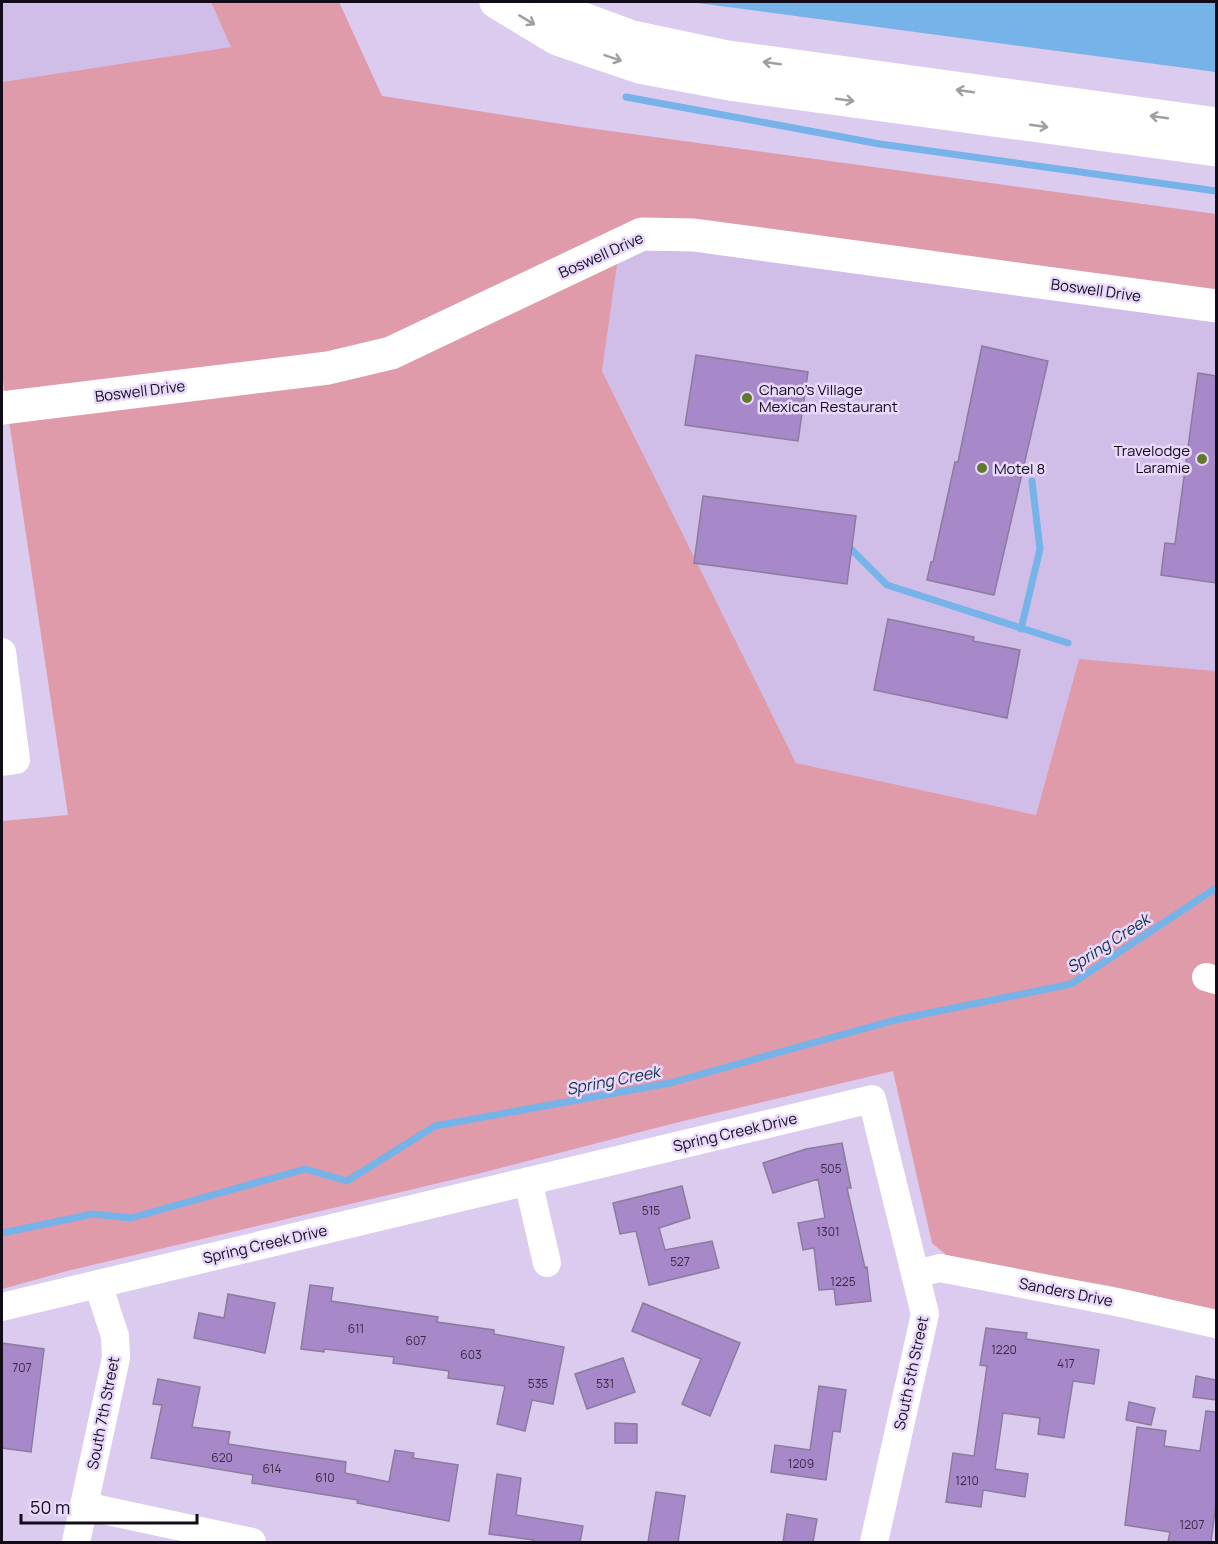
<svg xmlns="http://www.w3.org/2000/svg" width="1218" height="1544" font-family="Manrope,sans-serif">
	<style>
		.built { fill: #d1bee8 }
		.green { fill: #df9ba9 }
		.water { fill: #76b3e8 }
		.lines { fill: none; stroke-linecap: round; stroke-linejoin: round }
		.stream { stroke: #76b3e8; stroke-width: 7 }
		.building { fill: #a788c9; stroke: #8a7c9c; stroke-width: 1.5 }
		.minor { stroke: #fff; stroke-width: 28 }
		.tertiary { stroke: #fff; stroke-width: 33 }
		.motorway { stroke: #fff; stroke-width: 33 }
		.oneway { stroke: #a09ea3 }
		.poi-dot { fill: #5f792c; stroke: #e8d8fb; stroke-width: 2 }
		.labels { text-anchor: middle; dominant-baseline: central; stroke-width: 5; stroke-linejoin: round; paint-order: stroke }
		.number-label { font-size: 12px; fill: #372b44 }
		.street-label { font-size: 15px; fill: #120c18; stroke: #e8d8fb }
		.poi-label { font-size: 15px; fill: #120c18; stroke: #e8d8fb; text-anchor: start }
		.water-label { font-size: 16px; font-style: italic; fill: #132d43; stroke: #e8d8fb }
	</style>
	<rect width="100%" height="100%" fill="#dbcbee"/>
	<path class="built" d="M 2,2 L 211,2 L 232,47 L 2,82 Z
		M 642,234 L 1216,306 L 1216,671 L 1079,659 L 1036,815 L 796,763 L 719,619 L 636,438 L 602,371 L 620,244 Z"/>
	<path class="green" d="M 211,2 L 339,2 L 382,96 L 581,127 L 1216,214 L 1216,306 L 694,235 L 620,244 L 602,371 L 796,763 L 1036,815 L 1079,659 L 1216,671 L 1216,1310 L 1111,1286 L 989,1266 L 946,1255 L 932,1243 L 893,1071 L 679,1122 L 477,1174 L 67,1271 L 2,1289 L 2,821 L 68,815 L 2,374 L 2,82 L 231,47 Z"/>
	<path class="water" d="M 688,2 L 1216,2 L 1216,72 L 690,2 Z"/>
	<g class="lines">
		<path class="stream" d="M 626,97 L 880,144 L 1216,191
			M 851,549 L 887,585 L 1068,643
			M 1021,629 L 1040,549 L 1032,481
			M 2,1233 L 93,1214 L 131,1218 L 305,1169 L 347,1181 L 435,1126 L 670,1083 L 895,1020 L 1071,984 L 1216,888"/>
	</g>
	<path class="building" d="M 982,346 L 1048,361 L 994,595 L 927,580 L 931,562 L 933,562 L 955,462 L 958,462 Z
		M 696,355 L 808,372 L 798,441 L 685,425 Z
		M 1198,373 L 1216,376 L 1216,583 L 1161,575 L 1165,543 L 1175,544 Z
		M 703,496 L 856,516 L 847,584 L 694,563 Z
		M 888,619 L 974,637 L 973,641 L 1020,650 L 1007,718 L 874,690 Z
		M 842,1143 L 851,1188 L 847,1188 L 865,1268 L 867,1267 L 871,1301 L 836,1305 L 834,1289 L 819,1290 L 814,1248 L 803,1250 L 798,1223 L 825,1218 L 818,1179 L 773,1193 L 763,1163 L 806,1149 Z
		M 682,1186 L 690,1218 L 659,1228 L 665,1250 L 712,1241 L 719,1268 L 649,1285 L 636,1231 L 620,1234 L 613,1203 Z
		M 310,1285 L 333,1288 L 331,1301 L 438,1317 L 437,1322 L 494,1330 L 494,1334 L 564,1347 L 553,1404 L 532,1400 L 525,1431 L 497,1424 L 505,1386 L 448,1378 L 449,1371 L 393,1363 L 394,1357 L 324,1349 L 324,1352 L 301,1349 Z
		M 228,1294 L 275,1303 L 265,1353 L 194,1338 L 199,1313 L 224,1318 Z
		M 643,1303 L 740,1343 L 710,1416 L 682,1404 L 701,1359 L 632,1331 Z
		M 986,1328 L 1027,1333 L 1026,1339 L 1099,1350 L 1094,1384 L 1073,1381 L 1064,1438 L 1038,1434 L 1040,1418 L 1003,1413 L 995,1469 L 1028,1474 L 1025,1497 L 983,1490 L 981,1507 L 946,1502 L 953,1453 L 974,1456 L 987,1366 L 980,1365 Z
		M 2,1343 L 44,1349 L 31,1452 L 2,1448 Z
		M 623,1358 L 635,1392 L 587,1409 L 575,1374 Z
		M 1196,1376 L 1216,1380 L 1216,1400 L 1193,1397 Z
		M 158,1379 L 200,1387 L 192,1427 L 230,1432 L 228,1444 L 346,1462 L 345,1473 L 389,1482 L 395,1450 L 414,1453 L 413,1458 L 458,1465 L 449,1521 L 357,1503 L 358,1500 L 252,1483 L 253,1475 L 151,1458 L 162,1405 L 153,1404 Z
		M 819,1386 L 846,1390 L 840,1432 L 833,1431 L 826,1480 L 771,1472 L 775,1445 L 810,1450 Z
		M 1129,1402 L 1155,1408 L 1151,1425 L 1126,1420 Z
		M 1206,1411 L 1216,1412 L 1216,1503 L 1211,1542 L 1168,1542 L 1170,1532 L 1125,1525 L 1137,1427 L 1166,1431 L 1164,1446 L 1200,1451 Z
		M 615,1423 L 637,1424 L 637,1443 L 615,1443 Z
		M 497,1474 L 521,1478 L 516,1515 L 583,1526 L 580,1542 L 533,1542 L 533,1540 L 489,1534 Z
		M 656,1492 L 685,1496 L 678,1542 L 648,1542 Z
		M 787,1514 L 817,1519 L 813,1542 L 783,1542 Z"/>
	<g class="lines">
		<path class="minor" d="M 2,652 L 16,760 L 2,762
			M 1206,977 L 1216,980
			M 528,1181 L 547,1263
			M 915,1274 L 940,1268 L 1121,1303 L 1216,1324
			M 2,1307 L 872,1099 L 925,1314 L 874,1542
			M 84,1506 L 252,1542
			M 76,1542 L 116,1358 L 115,1336 L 98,1284"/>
		<path class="tertiary" d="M 2,408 L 328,368 L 391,353 L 642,234 L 694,235 L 1216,306"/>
		<path class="motorway" d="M 496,2 L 557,39 L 639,67 L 735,85 L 1216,150
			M 547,2 L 554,8 L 632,37 L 722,56 L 1216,124"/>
	</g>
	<defs><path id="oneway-shaft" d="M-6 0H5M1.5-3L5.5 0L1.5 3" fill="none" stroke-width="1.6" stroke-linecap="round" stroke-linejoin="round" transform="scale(1.5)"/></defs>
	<g class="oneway">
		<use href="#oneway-shaft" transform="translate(527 20) rotate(31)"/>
		<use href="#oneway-shaft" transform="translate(613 58) rotate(19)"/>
		<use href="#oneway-shaft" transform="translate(772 63) rotate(-172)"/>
		<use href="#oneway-shaft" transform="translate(965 91) rotate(-172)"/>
		<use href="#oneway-shaft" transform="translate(845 100) rotate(8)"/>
		<use href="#oneway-shaft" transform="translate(1159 117) rotate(-172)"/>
		<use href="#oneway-shaft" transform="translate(1039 126) rotate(8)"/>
	</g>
	<g class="poi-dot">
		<circle cx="747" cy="398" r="6"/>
		<circle cx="1202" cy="459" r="6"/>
		<circle cx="982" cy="468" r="6"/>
	</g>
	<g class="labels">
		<g class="number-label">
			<text x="831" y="1168">505</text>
			<text x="651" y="1210">515</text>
			<text x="828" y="1231">1301</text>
			<text x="680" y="1261">527</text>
			<text x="843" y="1281">1225</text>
			<text x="356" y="1328">611</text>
			<text x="416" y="1340">607</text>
			<text x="1004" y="1349">1220</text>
			<text x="471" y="1354">603</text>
			<text x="1066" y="1363">417</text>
			<text x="22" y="1367">707</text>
			<text x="538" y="1383">535</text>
			<text x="605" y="1383">531</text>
			<text x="222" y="1457">620</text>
			<text x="801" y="1463">1209</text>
			<text x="272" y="1468">614</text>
			<text x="325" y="1477">610</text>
			<text x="967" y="1480">1210</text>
			<text x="1192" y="1524">1207</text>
		</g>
		<g class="street-label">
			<text transform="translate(601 255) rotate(-24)">Boswell Drive</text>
			<text transform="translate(1096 290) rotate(8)">Boswell Drive</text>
			<text transform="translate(140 391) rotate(-7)">Boswell Drive</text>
			<text transform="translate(735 1132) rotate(-13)">Spring Creek Drive</text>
			<text transform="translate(265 1244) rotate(-13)">Spring Creek Drive</text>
			<text transform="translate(1066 1292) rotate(11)">Sanders Drive</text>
			<text transform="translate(911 1373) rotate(-78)">South 5th Street</text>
			<text transform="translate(103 1413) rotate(-79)">South 7th Street</text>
		</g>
		<g class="poi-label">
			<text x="759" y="389">Chano's Village<tspan x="759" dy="17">Mexican Restaurant</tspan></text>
			<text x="1190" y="450" text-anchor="end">Travelodge<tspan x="1190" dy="17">Laramie</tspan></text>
			<text x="994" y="468">Motel 8</text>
		</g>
		<g class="water-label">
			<text transform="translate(1108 943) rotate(-33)">Spring Creek</text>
			<text transform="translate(613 1080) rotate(-11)">Spring Creek</text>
		</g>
	</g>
	<rect width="1218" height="1544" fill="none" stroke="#120c18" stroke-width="6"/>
	<path d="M21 1514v9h176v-9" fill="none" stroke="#120c18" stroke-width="3"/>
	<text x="30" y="1514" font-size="18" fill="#120c18" stroke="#e8d8fb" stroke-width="4.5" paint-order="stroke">50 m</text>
</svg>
